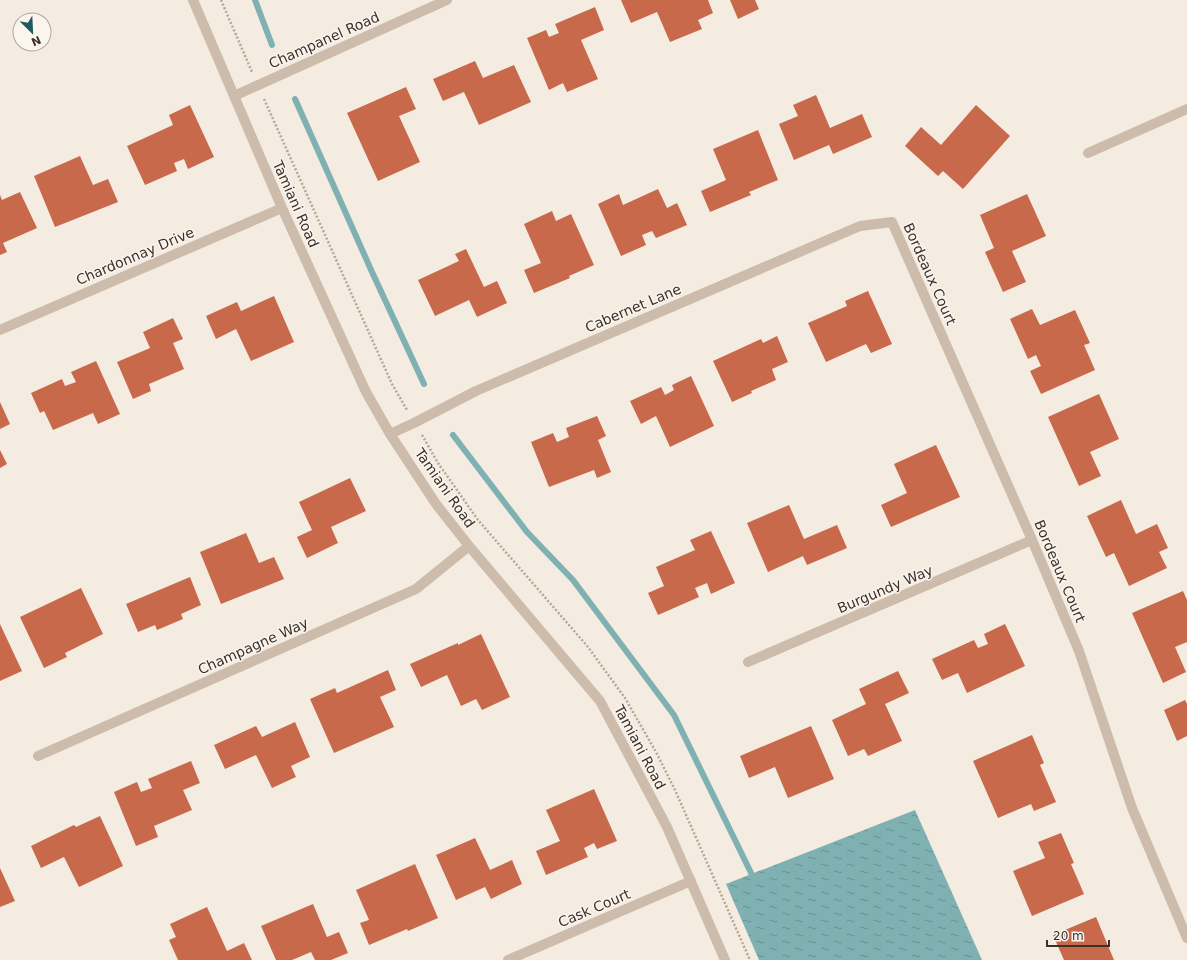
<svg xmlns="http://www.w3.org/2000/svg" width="1187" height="960" font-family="'DejaVu Sans',sans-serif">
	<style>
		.water { fill: url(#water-ripples) }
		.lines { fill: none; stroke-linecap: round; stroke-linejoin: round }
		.stream { stroke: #7fb0b2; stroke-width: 6 }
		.building { fill: #c8694b }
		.path { stroke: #b9a596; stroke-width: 2.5; stroke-dasharray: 2 2; stroke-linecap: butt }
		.minor { stroke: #cdbbac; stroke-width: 10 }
		.labels { text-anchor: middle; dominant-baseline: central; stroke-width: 3; stroke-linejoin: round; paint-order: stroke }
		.street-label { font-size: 14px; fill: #3b302b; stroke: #fbf5ee }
	</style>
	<defs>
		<pattern id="water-ripples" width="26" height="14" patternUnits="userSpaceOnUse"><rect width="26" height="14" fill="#7fb0b2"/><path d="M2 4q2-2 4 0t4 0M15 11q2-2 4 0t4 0" fill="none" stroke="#699091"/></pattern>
	</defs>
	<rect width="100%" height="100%" fill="#f4ebe1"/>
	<path class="water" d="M 915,810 L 982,960 L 759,960 L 726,884 Z"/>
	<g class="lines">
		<path class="stream" d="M 255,0 L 272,45
			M 295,99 L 372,272 L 424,384
			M 453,435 L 527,532 L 573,580 L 674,715 L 755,881"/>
	</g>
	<path class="building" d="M 621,0 L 708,0 L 713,13 L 698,20 L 702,29 L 670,42 L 657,12 L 631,23 Z
		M 730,0 L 755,0 L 759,9 L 738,19 Z
		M 595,7 L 604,30 L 581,40 L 598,79 L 567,92 L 563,83 L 549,90 L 527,38 L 546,30 L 549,37 L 559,33 L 555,24 Z
		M 475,61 L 483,78 L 514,65 L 531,102 L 479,125 L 464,92 L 443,101 L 433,79 Z
		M 406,87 L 416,109 L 399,116 L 420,162 L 378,181 L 347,113 Z
		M 816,95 L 830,128 L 862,114 L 872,137 L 833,154 L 829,145 L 794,160 L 779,124 L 798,116 L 793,105 Z
		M 190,105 L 214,157 L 188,169 L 184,159 L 174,163 L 177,171 L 145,185 L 127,146 L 173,125 L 169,115 Z
		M 976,105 L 1010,136 L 963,189 L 943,171 L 938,176 L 905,146 L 921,127 L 941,145 Z
		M 758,130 L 778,180 L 749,192 L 751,195 L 710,212 L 701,191 L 726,180 L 713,149 Z
		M 80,156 L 93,185 L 108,179 L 118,202 L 55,227 L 34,176 Z
		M 658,189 L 667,208 L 677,203 L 687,225 L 656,238 L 652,231 L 642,235 L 646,245 L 621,256 L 598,204 L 619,194 L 623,205 Z
		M 20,192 L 37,228 L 3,243 L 7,252 L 0,255 L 0,195 L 2,200 Z
		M 1027,194 L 1046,236 L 1012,251 L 1026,282 L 1003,292 L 985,252 L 994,248 L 980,215 Z
		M 552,211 L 556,221 L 571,214 L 594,265 L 569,276 L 570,278 L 534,293 L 524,270 L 541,263 L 524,224 Z
		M 466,249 L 484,287 L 497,281 L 507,303 L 477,317 L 469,300 L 435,316 L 418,280 L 459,261 L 455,254 Z
		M 868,291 L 892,344 L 871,353 L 866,344 L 826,362 L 808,323 L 847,306 L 845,301 Z
		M 274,296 L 294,342 L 251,361 L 236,329 L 216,339 L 206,316 L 237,302 L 241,311 Z
		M 1032,309 L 1040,325 L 1075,310 L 1090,343 L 1084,345 L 1095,370 L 1041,394 L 1030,371 L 1041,366 L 1036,355 L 1028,359 L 1010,319 Z
		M 173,318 L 183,339 L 173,343 L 184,369 L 149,384 L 151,391 L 133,399 L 117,362 L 150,348 L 143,332 Z
		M 777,336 L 788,362 L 772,369 L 776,380 L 751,391 L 752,393 L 732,402 L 713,361 L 761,339 L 763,343 Z
		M 96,361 L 120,414 L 98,424 L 93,413 L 53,430 L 44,411 L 40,413 L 31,393 L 62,379 L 65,386 L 76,382 L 71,372 Z
		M 691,376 L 714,426 L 670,447 L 656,416 L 641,424 L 630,401 L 661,387 L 665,395 L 674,390 L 672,385 Z
		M 1099,394 L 1119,439 L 1090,452 L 1101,476 L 1079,486 L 1048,417 Z
		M 0,402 L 10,424 L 0,429 Z
		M 597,416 L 606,436 L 598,440 L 611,472 L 597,478 L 594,470 L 549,487 L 531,442 L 553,433 L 557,442 L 569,437 L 566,428 Z
		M 936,445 L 960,497 L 891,527 L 881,505 L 907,493 L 894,464 Z
		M 0,450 L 7,464 L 0,468 Z
		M 350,478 L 366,511 L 331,527 L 338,543 L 307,558 L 297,537 L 312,530 L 299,502 Z
		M 1121,500 L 1136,534 L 1157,524 L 1168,548 L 1159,552 L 1167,568 L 1129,586 L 1114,553 L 1106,557 L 1087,516 Z
		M 789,505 L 804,539 L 837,525 L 847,548 L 807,565 L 803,556 L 768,572 L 747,523 Z
		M 711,531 L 735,583 L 711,594 L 707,583 L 695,588 L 699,597 L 658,615 L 648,593 L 664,586 L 656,567 L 695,550 L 690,540 Z
		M 246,533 L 259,563 L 274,557 L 284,579 L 221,604 L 200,552 Z
		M 190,577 L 201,605 L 181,614 L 183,619 L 157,630 L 155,625 L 138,632 L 126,604 Z
		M 81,588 L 103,634 L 65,653 L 67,657 L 44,668 L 20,617 Z
		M 1183,591 L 1187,600 L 1187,642 L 1175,647 L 1186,672 L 1163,683 L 1132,613 Z
		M 0,624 L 22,671 L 0,681 Z
		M 1005,624 L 1025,666 L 967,693 L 958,673 L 942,680 L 932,659 L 974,640 L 978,648 L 988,644 L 984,634 Z
		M 481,634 L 510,697 L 482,710 L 476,699 L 461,706 L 447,675 L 421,687 L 410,664 L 458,643 L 458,645 Z
		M 388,670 L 396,690 L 380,697 L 394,727 L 334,753 L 310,699 L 335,688 L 337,693 Z
		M 898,671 L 909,693 L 885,704 L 902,741 L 868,756 L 864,749 L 848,756 L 832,720 L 866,704 L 859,689 Z
		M 1185,700 L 1187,704 L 1187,736 L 1177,741 L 1164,710 Z
		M 295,722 L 310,757 L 291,766 L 296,777 L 272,788 L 256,755 L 225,769 L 214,745 L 256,726 L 262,737 Z
		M 811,726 L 834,779 L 788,798 L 775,767 L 749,778 L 740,756 Z
		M 1032,735 L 1044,763 L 1040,765 L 1056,802 L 1034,811 L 1031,804 L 998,818 L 973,761 Z
		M 191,761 L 200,783 L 183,790 L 192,810 L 154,826 L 158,837 L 136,846 L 114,792 L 137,782 L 141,792 L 152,788 L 148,779 Z
		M 594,789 L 617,841 L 597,849 L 594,843 L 584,848 L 588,857 L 546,875 L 536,851 L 560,841 L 546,810 Z
		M 100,816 L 123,866 L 79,887 L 64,857 L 41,868 L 31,846 L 74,825 L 76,827 Z
		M 1061,833 L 1074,863 L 1071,864 L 1084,894 L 1032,916 L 1013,871 L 1045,858 L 1038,842 Z
		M 475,838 L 490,870 L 512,860 L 522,884 L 491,899 L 485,887 L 456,900 L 436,855 Z
		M 415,864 L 438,918 L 408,931 L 407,929 L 369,945 L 360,923 L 369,920 L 356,890 Z
		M 0,868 L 15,901 L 0,907 Z
		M 313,904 L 327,937 L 339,932 L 348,953 L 331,960 L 315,960 L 311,952 L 292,960 L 276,960 L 261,926 Z
		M 207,907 L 227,951 L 244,943 L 252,960 L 178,960 L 169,940 L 176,937 L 170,924 Z
		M 1096,917 L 1114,960 L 1064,960 L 1053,935 Z"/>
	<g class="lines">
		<path class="path" d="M 221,0 L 252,72
			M 264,99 L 392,384 L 407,410
			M 422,435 L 438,463 L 478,520 L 588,647 L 625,698 L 656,752 L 675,790 L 750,960"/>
		<path class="minor" d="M 193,0 L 282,208 L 366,392 L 390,434 L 436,504 L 469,546 L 600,701 L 667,827 L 725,960
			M 234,96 L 447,0
			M 1088,153 L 1187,109
			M 0,330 L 282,208
			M 390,434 L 414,423 L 476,391 L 860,226 L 892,222 L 1032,540 L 1079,651 L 1132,808 L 1187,938
			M 748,662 L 1032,540
			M 38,756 L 416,589 L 469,546
			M 508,960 L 691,881"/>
	</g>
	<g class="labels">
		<g class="street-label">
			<text transform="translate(324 40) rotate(-24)">Champanel Road</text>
			<text transform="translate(296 204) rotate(66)">Tamiani Road</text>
			<text transform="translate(135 256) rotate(-23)">Chardonnay Drive</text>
			<text transform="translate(930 274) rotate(66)">Bordeaux Court</text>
			<text transform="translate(633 308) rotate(-23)">Cabernet Lane</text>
			<text transform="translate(445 488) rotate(55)">Tamiani Road</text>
			<text transform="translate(1060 571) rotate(67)">Bordeaux Court</text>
			<text transform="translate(885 589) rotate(-23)">Burgundy Way</text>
			<text transform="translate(253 646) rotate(-24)">Champagne Way</text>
			<text transform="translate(640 747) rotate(62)">Tamiani Road</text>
			<text transform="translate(594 908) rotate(-23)">Cask Court</text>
		</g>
	</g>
	<g transform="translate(32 32) rotate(156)"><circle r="19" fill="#fbf5ee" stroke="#aea6a0"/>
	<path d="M0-3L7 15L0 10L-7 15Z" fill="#1f5a5e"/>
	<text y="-6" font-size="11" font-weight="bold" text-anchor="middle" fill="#3b302b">N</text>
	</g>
	<path d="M1047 940v6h62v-6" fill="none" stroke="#3b302b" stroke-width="2"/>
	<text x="1053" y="940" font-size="12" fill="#3b302b" stroke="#fbf5ee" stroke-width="3" paint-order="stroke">20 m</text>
</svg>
